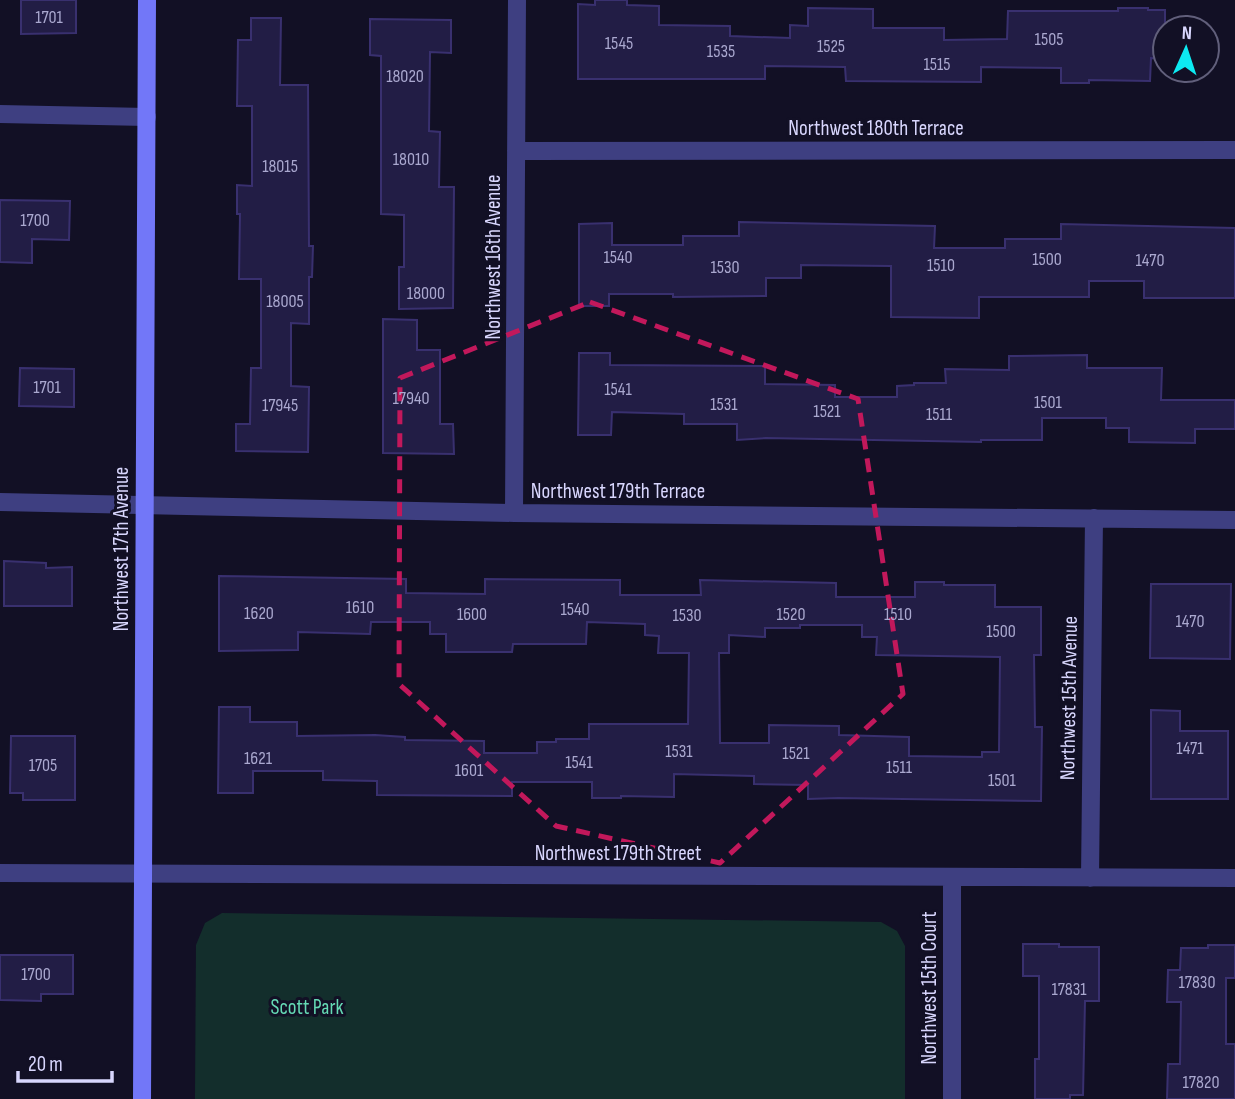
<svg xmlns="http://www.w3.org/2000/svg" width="1235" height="1099" font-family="'Sofia Sans Condensed',sans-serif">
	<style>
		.green { fill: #132e2c }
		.building { fill: #221d45; stroke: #39306f; stroke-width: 2; fill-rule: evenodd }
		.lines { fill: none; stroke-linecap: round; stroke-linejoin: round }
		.street { stroke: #3e3f81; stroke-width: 18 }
		.secondary { stroke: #7277f8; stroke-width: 18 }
		.marked { fill: none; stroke: #c2185b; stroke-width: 5; stroke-dasharray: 14 9; stroke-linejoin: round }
		.labels { text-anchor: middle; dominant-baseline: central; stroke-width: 6; stroke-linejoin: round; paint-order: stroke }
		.number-label { font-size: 18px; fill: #aaa8cf }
		.street-label { font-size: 21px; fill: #d8d6fd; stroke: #121025 }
		.park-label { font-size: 21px; fill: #65dab5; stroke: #121025 }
	</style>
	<rect width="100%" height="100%" fill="#121025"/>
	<path class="green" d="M 222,913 L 881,922 L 897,931 L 905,946 L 905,1099 L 195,1099 L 196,945 L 205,923 Z"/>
	<path class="building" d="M 21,0 L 76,0 L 76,33 L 21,34 Z
		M 595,0 L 627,0 L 627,5 L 659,6 L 659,25 L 730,26 L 730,36 L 790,38 L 790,25 L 808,26 L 808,8 L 873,9 L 873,28 L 944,28 L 944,40 L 1007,39 L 1008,11 L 1118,11 L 1118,8 L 1148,8 L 1148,10 L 1165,10 L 1165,59 L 1151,58 L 1150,81 L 1089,80 L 1089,83 L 1061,83 L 1061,68 L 981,67 L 981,82 L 846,81 L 845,67 L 765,66 L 765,79 L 578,79 L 578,4 L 595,5 Z
		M 251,18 L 281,18 L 280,85 L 308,85 L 309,246 L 313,246 L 312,277 L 309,277 L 309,324 L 291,323 L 291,386 L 309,387 L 308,452 L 236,451 L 236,424 L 250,424 L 251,368 L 261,368 L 261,279 L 239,279 L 240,214 L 237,214 L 237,185 L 252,186 L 252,106 L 237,106 L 238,40 L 251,40 Z
		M 370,19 L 451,20 L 451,53 L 430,52 L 429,131 L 440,132 L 439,187 L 454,187 L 453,308 L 399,309 L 399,267 L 404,267 L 404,215 L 381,214 L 381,56 L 370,55 Z
		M 0,200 L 70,201 L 69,240 L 32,239 L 32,263 L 0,262 Z
		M 739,222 L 935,226 L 934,248 L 1005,248 L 1005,239 L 1061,239 L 1061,224 L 1235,228 L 1235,298 L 1144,298 L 1144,281 L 1089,281 L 1089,297 L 979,297 L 979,318 L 891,317 L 891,266 L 801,265 L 801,278 L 766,278 L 766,296 L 673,297 L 673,294 L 609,294 L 609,306 L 579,306 L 579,224 L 612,223 L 612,245 L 683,245 L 683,236 L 739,236 Z
		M 383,319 L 417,320 L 417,350 L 440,350 L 440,424 L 453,424 L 454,454 L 383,453 Z
		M 579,353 L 610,353 L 610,365 L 765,366 L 765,384 L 835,385 L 835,397 L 897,397 L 897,386 L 914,385 L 914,383 L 946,383 L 945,369 L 1009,370 L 1009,356 L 1087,355 L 1087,368 L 1162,368 L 1161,400 L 1235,400 L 1235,429 L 1195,429 L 1195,443 L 1129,442 L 1129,428 L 1106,428 L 1106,418 L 1042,418 L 1042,440 L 981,440 L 981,442 L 766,438 L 737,440 L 737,424 L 684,424 L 684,414 L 612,412 L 611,435 L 578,435 Z
		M 20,368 L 74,369 L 74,407 L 19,406 Z
		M 4,561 L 46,563 L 46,568 L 72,567 L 72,606 L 4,606 Z
		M 219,576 L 406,579 L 406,593 L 485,594 L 485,579 L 620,580 L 620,595 L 701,595 L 700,580 L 836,583 L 836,597 L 915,597 L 915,582 L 944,582 L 944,585 L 995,585 L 995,607 L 1041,607 L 1041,655 L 1034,655 L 1035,727 L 1042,727 L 1041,801 L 838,798 L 808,799 L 808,785 L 754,784 L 754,776 L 674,774 L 674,797 L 621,796 L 621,798 L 592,798 L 592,782 L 512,782 L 512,796 L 377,795 L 377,781 L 323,780 L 323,771 L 253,771 L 253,793 L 218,793 L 219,707 L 250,707 L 250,722 L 297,722 L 297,736 L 375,735 L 405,737 L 405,740 L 484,741 L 484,753 L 537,753 L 537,742 L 556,742 L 556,739 L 589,739 L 589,724 L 688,724 L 689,653 L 658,653 L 659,636 L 645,635 L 645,624 L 587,622 L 586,644 L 513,644 L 512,652 L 446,652 L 446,634 L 430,634 L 430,622 L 371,622 L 370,634 L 298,632 L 298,650 L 219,651 ZM 800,625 L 862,625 L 862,637 L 877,637 L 876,655 L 1000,657 L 999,752 L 982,752 L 982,757 L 909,756 L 909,737 L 839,735 L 839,726 L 769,725 L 769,743 L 720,743 L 719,653 L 729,653 L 729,635 L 765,637 L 765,628 L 800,628 Z
		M 1151,584 L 1231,584 L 1230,659 L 1150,658 Z
		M 1151,710 L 1180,711 L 1180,731 L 1228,731 L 1228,799 L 1151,799 Z
		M 11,736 L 75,736 L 75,800 L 23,800 L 23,793 L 10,793 Z
		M 1023,944 L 1059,944 L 1059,947 L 1099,947 L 1099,1001 L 1085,1001 L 1083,1095 L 1070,1095 L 1070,1099 L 1035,1099 L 1035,1059 L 1039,1059 L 1039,976 L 1023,976 Z
		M 1208,945 L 1235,945 L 1235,978 L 1226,978 L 1226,1044 L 1235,1044 L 1235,1099 L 1167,1099 L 1168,1064 L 1180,1064 L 1181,1002 L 1167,1002 L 1168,970 L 1180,970 L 1181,948 L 1208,948 Z
		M 0,955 L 73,955 L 73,994 L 41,994 L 41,1001 L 0,1000 Z"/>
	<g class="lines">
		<path class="street" d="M 0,114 L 147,117
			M 516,151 L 1235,150
			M 0,502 L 514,513 L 1235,520
			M 514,513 L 517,0
			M 0,873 L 1235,878
			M 952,877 L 952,1099
			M 1090,878 L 1094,518"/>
		<path class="secondary" d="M 142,1099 L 147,0"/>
	</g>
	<path class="marked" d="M 590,302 L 858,399 L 903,694 L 720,863 L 556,826 L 399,684 L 400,378 Z"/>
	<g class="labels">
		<g class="number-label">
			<text x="49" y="17">1701</text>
			<text x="1049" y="39">1505</text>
			<text x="619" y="43">1545</text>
			<text x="831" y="46">1525</text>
			<text x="721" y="51">1535</text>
			<text x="937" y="64">1515</text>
			<text x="405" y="76">18020</text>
			<text x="411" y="159">18010</text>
			<text x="280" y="166">18015</text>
			<text x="35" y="220">1700</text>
			<text x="618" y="257">1540</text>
			<text x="1047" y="259">1500</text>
			<text x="1150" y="260">1470</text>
			<text x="941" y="265">1510</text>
			<text x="725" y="267">1530</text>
			<text x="426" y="293">18000</text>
			<text x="285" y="301">18005</text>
			<text x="47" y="387">1701</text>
			<text x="618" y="389">1541</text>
			<text x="411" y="398">17940</text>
			<text x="1048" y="402">1501</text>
			<text x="724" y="404">1531</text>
			<text x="280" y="405">17945</text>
			<text x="827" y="411">1521</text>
			<text x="939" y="414">1511</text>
			<text x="360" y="607">1610</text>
			<text x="575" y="609">1540</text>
			<text x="259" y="613">1620</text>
			<text x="472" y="614">1600</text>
			<text x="791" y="614">1520</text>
			<text x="898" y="614">1510</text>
			<text x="687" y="615">1530</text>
			<text x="1190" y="621">1470</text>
			<text x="1001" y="631">1500</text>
			<text x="1190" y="748">1471</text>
			<text x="679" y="751">1531</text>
			<text x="796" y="753">1521</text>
			<text x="258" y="758">1621</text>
			<text x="579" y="762">1541</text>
			<text x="43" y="765">1705</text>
			<text x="899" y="767">1511</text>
			<text x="469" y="770">1601</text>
			<text x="1002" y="780">1501</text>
			<text x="36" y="974">1700</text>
			<text x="1197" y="982">17830</text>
			<text x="1069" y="989">17831</text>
			<text x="1201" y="1082">17820</text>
		</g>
		<g class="street-label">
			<text x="876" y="128">Northwest 180th Terrace</text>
			<text transform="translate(493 257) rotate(-90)">Northwest 16th Avenue</text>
			<text x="618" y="491">Northwest 179th Terrace</text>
			<text transform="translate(121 549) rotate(-90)">Northwest 17th Avenue</text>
			<text transform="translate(1069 698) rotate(-89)">Northwest 15th Avenue</text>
			<text x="618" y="853">Northwest 179th Street</text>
			<text transform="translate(929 988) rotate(-90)">Northwest 15th Court</text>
		</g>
		<g class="park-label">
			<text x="307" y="1007">Scott Park</text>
		</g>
	</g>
	<g transform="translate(1186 49) rotate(3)"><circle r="33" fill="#121025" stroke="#615f7b" stroke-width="2"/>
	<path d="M0-5L12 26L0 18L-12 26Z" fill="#0deaf2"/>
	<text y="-10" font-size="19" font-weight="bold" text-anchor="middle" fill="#d8d6fd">N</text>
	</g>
	<path d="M18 1071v10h94v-10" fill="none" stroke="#d8d6fd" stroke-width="3.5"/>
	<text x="28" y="1071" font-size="21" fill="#d8d6fd" stroke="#121025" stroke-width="5" paint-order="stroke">20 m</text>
</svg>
